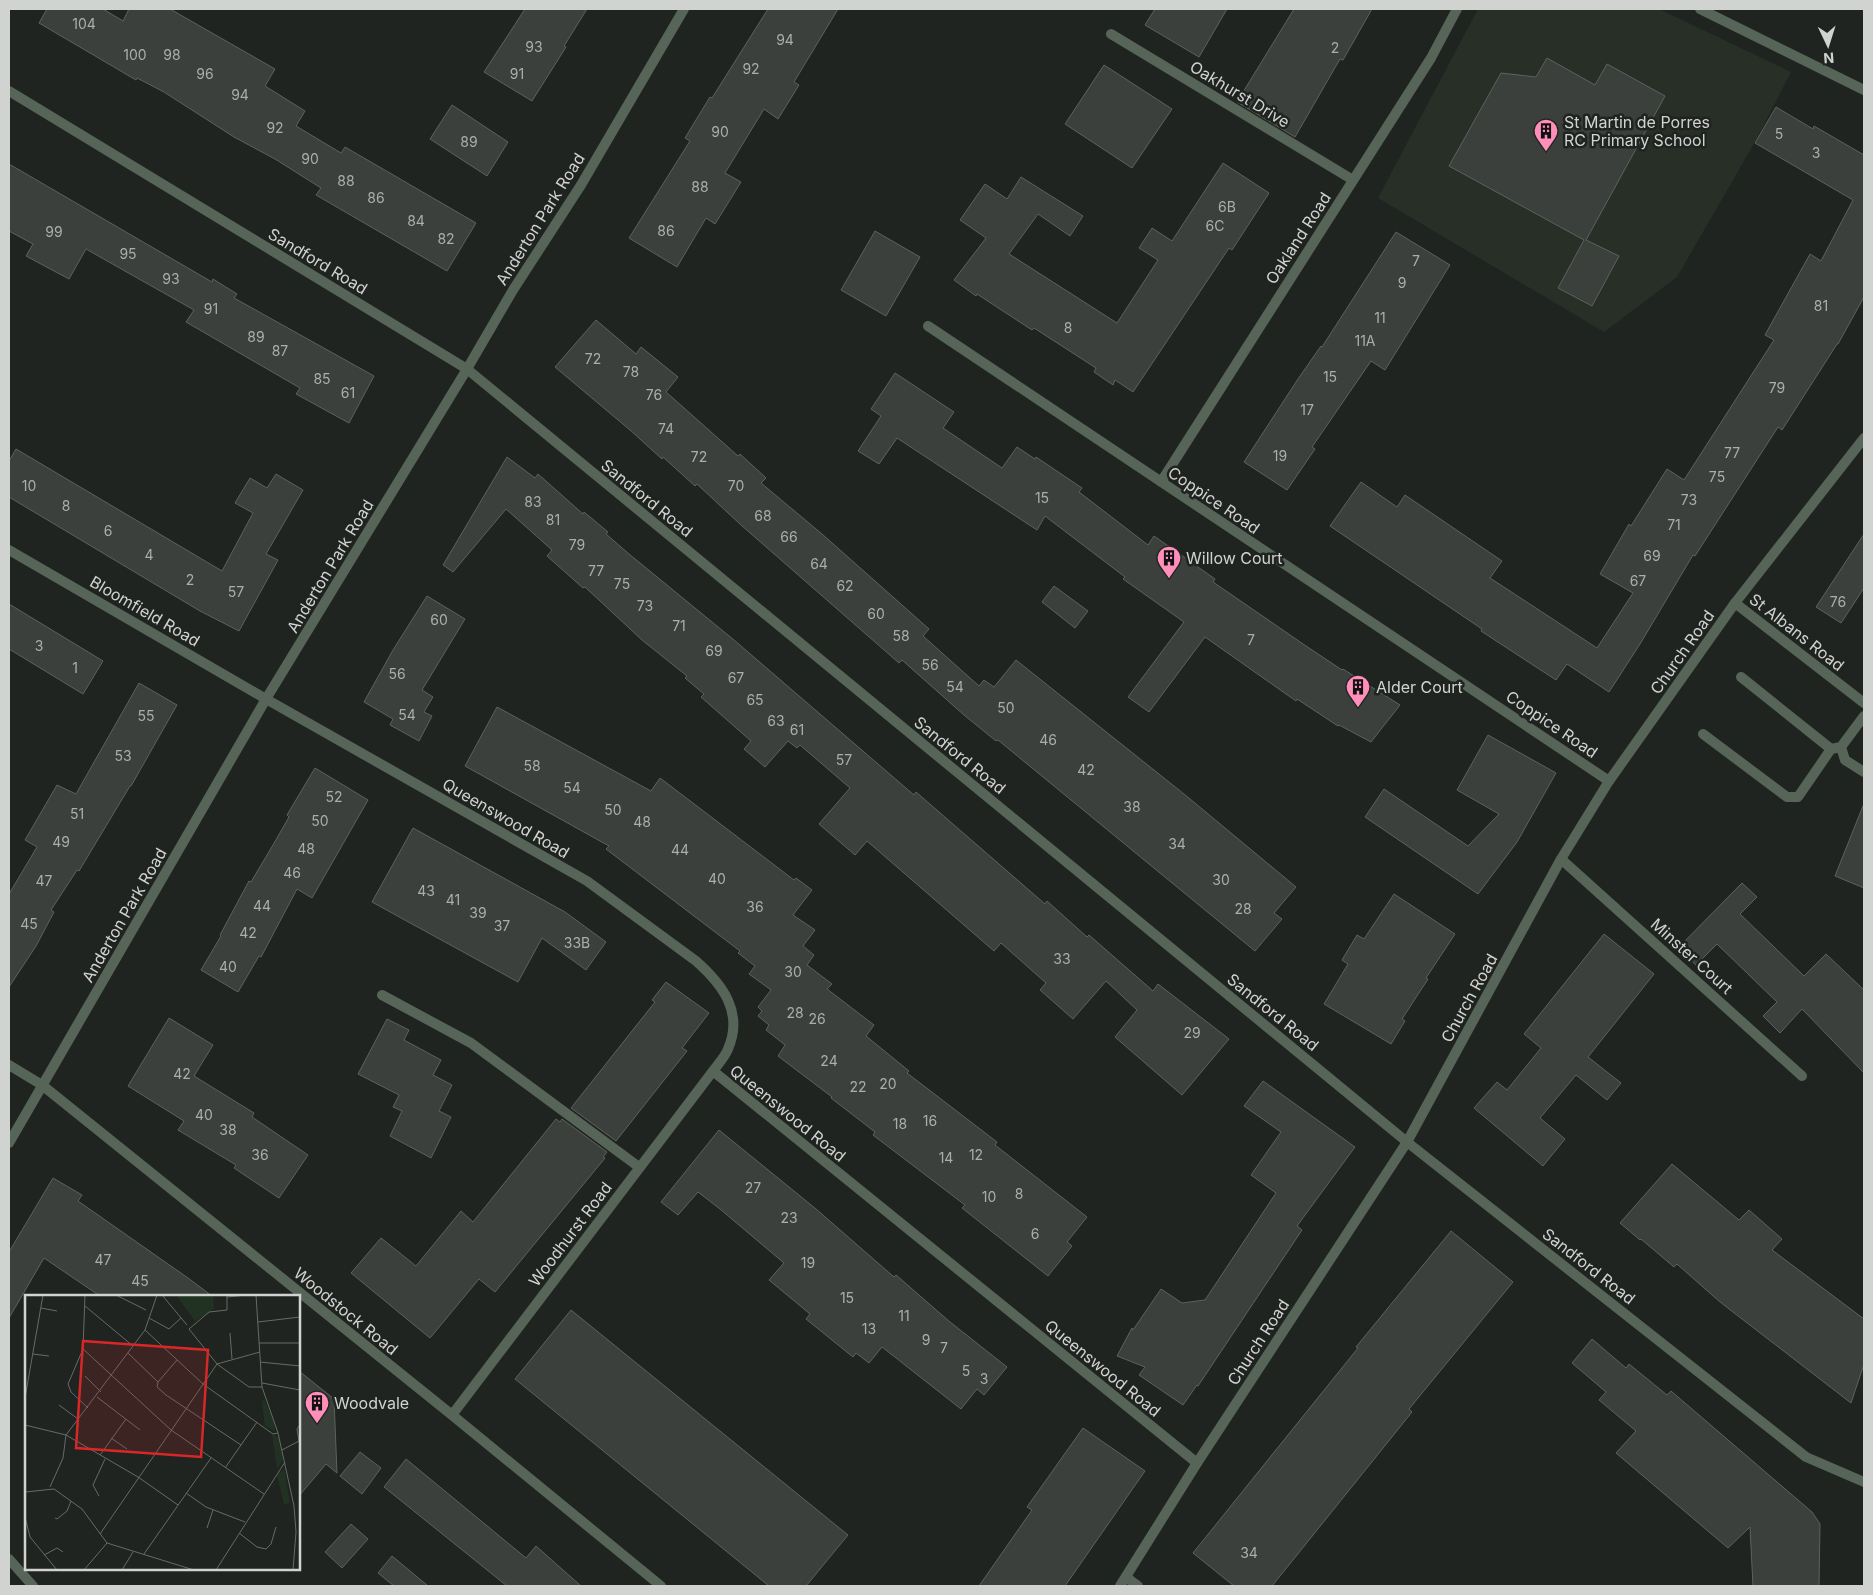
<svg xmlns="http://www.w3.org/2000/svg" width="1873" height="1595" font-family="Inter,sans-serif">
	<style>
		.built { fill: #272f27 }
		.building { fill: #3b403c; stroke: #5e625e }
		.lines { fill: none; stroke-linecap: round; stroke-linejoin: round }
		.service { stroke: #576558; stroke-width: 10 }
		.minor { stroke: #576558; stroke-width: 10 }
		.tertiary { stroke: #576558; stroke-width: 10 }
		.labels { text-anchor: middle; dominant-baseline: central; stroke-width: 5; stroke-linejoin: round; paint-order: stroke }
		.number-label { font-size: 14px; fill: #acaeac }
		.street-label { font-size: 16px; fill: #d1d3d1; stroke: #202420 }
		.poi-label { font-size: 16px; fill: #d1d3d1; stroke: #202420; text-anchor: start }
		.inset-road { fill: none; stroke: #676a67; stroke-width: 1 }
		.view { fill: #d62828; fill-opacity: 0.15; stroke: #d62828; stroke-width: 2.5 }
		.inset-edge { fill: none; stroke: #d1d3d1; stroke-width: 2.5 }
	</style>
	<rect width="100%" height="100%" fill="#202420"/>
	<path class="built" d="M 1478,9 L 1659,9 L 1791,72 L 1756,140 L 1677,277 L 1604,332 L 1378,198 Z"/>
	<path class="building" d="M 47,9 L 103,9 L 123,21 L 129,9 L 170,9 L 275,69 L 265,86 L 305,111 L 296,126 L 341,153 L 345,147 L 476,223 L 447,271 L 316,195 L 321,188 L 275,159 L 234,137 L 164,92 L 137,78 L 136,80 L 39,23 Z
		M 525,9 L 587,9 L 564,46 L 566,47 L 532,101 L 484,72 Z
		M 768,9 L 838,9 L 794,82 L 799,85 L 778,119 L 764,109 L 725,173 L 741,182 L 715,224 L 706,218 L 677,267 L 629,238 L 690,141 L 685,138 L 710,97 L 712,98 Z
		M 1155,9 L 1227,9 L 1199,57 L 1145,25 Z
		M 1294,9 L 1372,9 L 1343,60 L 1340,59 L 1295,137 L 1237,102 Z
		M 1547,58 L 1595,85 L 1607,64 L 1665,96 L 1586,240 L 1619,256 L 1592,306 L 1558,288 L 1584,240 L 1449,166 L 1501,73 L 1536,77 Z
		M 1104,65 L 1172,109 L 1132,168 L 1065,124 Z
		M 452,105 L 508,142 L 487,176 L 430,139 Z
		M 1776,107 L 1813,129 L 1814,126 L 1864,155 L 1864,297 L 1838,344 L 1837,344 L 1782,430 L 1778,427 L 1695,556 L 1693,555 L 1640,644 L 1609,692 L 1567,664 L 1556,680 L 1481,631 L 1482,629 L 1330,526 L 1361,482 L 1397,507 L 1405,495 L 1502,561 L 1490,578 L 1597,648 L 1633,593 L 1600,574 L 1629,524 L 1631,526 L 1667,469 L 1684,480 L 1774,340 L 1765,335 L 1810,254 L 1821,261 L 1853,200 L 1755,143 Z
		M 1223,163 L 1269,193 L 1232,250 L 1229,248 L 1133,392 L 1115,380 L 1113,385 L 1094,372 L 1096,368 L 1034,328 L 1032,330 L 977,294 L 976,296 L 954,280 L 986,238 L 960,220 L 985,184 L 1007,199 L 1021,177 L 1083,216 L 1070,236 L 1038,214 L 1009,254 L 1117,323 L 1158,260 L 1139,248 L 1152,228 L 1172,241 Z
		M 9,164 L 212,282 L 213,279 L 237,294 L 234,298 L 374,376 L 349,423 L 296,394 L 300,388 L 186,322 L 194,310 L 86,249 L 69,279 L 26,256 L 33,244 L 9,231 Z
		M 875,231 L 920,257 L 886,316 L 841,290 Z
		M 1396,232 L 1450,265 L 1385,370 L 1371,361 L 1312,447 L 1315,449 L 1287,490 L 1244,462 L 1298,379 L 1321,346 L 1322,347 Z
		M 596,320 L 636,354 L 641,347 L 678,377 L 666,392 L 738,456 L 740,454 L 766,478 L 761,483 L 822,534 L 929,629 L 923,636 L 979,686 L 984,680 L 994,687 L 1016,660 L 1184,794 L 1296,887 L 1274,913 L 1282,919 L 1255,951 L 998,740 L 996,741 L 964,715 L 902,660 L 899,663 L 741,525 L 697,484 L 695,486 L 663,457 L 662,459 L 630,430 L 555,367 Z
		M 895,373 L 954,412 L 943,428 L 1002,468 L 1017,447 L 1035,459 L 1036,457 L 1082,488 L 1079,492 L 1148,545 L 1154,536 L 1215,579 L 1213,582 L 1306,646 L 1342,670 L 1343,669 L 1400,705 L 1371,742 L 1339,725 L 1338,726 L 1297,699 L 1296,701 L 1205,637 L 1149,712 L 1128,697 L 1184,622 L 1123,579 L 1125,577 L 1045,516 L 1037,530 L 897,438 L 879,464 L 858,451 L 881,416 L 871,409 Z
		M 16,449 L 222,571 L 253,513 L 235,503 L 250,478 L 267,488 L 276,474 L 303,490 L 266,554 L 278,560 L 239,631 L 200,611 L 9,497 L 9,461 Z
		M 507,457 L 535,478 L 538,474 L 583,514 L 584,512 L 608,532 L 606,534 L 629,554 L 734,640 L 914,795 L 916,792 L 1045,904 L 1047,901 L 1087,937 L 1089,935 L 1153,991 L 1158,984 L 1229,1039 L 1182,1095 L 1115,1037 L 1137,1010 L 1106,981 L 1073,1019 L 1040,990 L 1046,983 L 1001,943 L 994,951 L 867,841 L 855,855 L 819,824 L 850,788 L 800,745 L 797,748 L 788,741 L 765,767 L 744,749 L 751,741 L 701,697 L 704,694 L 685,678 L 687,676 L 642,640 L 585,587 L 583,588 L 547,556 L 552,550 L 506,509 L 453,572 L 443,565 Z
		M 1864,534 L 1864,588 L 1841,623 L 1816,607 Z
		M 1054,586 L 1088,611 L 1075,628 L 1042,602 Z
		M 427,596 L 465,619 L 422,690 L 433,697 L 424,712 L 432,716 L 419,741 L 390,725 L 393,719 L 364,702 L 393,650 Z
		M 9,604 L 103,661 L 83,694 L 9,649 Z
		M 139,683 L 177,705 L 131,786 L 130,786 L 79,871 L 77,870 L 51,910 L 54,912 L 36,946 L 9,987 L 9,894 L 37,847 L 25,840 L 57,785 L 76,794 Z
		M 497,707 L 651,791 L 660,778 L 794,880 L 796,878 L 812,890 L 793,915 L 815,930 L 803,946 L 814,955 L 807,965 L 832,984 L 827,989 L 874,1025 L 866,1036 L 909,1071 L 907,1073 L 997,1142 L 995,1145 L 1087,1217 L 1067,1242 L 1072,1246 L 1048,1276 L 962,1208 L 965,1205 L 873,1135 L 875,1132 L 831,1098 L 832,1097 L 778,1056 L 785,1045 L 766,1030 L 769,1025 L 758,1016 L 762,1011 L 758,1007 L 771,990 L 749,974 L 755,966 L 738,953 L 740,951 L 606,849 L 609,846 L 465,766 Z
		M 1488,735 L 1556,773 L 1517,842 L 1478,894 L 1365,817 L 1384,789 L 1468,846 L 1499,814 L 1457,790 Z
		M 315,768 L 368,800 L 312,898 L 297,889 L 261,957 L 259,956 L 238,992 L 201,970 L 221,936 L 220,935 L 249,881 L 251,882 L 273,845 L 289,817 L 287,815 Z
		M 1863,806 L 1864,806 L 1864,888 L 1835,876 Z
		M 413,828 L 565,912 L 606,942 L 586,970 L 542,938 L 518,982 L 372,902 Z
		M 1742,883 L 1757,897 L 1740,914 L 1804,976 L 1826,954 L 1864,990 L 1864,1073 L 1802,1009 L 1780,1033 L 1763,1016 L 1777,1002 L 1717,944 L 1696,965 L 1678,948 Z
		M 1394,894 L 1455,934 L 1426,978 L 1428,979 L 1402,1019 L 1405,1021 L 1391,1044 L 1324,1004 L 1348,964 L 1342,960 L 1357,935 L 1364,939 Z
		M 1604,934 L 1654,974 L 1588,1057 L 1621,1083 L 1607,1100 L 1576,1075 L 1540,1118 L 1565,1139 L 1543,1166 L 1474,1108 L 1497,1082 L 1507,1090 L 1541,1048 L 1524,1034 Z
		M 666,982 L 709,1013 L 682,1048 L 687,1051 L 616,1141 L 571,1108 L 655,1002 L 652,1000 Z
		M 169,1018 L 213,1045 L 194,1076 L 254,1113 L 252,1117 L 308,1155 L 279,1198 L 234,1168 L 236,1165 L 178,1130 L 184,1121 L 128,1086 Z
		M 387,1019 L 409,1030 L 404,1040 L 441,1060 L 433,1075 L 452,1085 L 439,1111 L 451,1117 L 431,1158 L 390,1136 L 402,1111 L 393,1107 L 399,1095 L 358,1074 Z
		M 1263,1081 L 1355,1147 L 1297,1226 L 1302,1230 L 1198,1386 L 1197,1385 L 1183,1405 L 1139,1375 L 1145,1367 L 1117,1356 L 1132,1328 L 1133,1330 L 1161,1289 L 1182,1303 L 1205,1300 L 1276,1193 L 1251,1175 L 1281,1132 L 1244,1106 Z
		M 556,1119 L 560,1122 L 562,1119 L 607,1152 L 603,1157 L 605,1158 L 495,1292 L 479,1279 L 430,1338 L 351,1273 L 381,1238 L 416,1266 L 461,1211 L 473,1222 Z
		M 719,1130 L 816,1209 L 894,1277 L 896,1275 L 950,1322 L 1007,1367 L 984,1395 L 977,1389 L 961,1409 L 882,1347 L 869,1363 L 856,1353 L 853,1357 L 806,1319 L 810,1314 L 769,1280 L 784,1263 L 720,1209 L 698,1192 L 678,1215 L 661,1202 Z
		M 1672,1164 L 1739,1220 L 1749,1210 L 1782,1239 L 1772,1250 L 1864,1319 L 1864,1364 L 1851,1403 L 1720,1302 L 1677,1264 L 1674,1267 L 1641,1239 L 1640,1240 L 1620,1223 Z
		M 53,1178 L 82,1195 L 78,1201 L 188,1278 L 212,1296 L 100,1296 L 44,1258 L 9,1318 L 9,1252 Z
		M 1451,1231 L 1513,1282 L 1409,1409 L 1412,1412 L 1272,1586 L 1234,1586 L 1193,1553 L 1358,1348 L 1356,1347 Z
		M 571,1310 L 848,1535 L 806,1586 L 769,1586 L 515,1379 Z
		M 1592,1339 L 1626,1368 L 1629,1364 L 1667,1395 L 1671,1391 L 1812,1512 L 1820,1524 L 1819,1586 L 1753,1586 L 1750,1527 L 1728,1548 L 1616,1453 L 1636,1431 L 1599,1400 L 1606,1392 L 1572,1363 Z
		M 299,1371 L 334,1399 L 337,1473 L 326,1464 L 299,1496 Z
		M 1083,1428 L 1145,1471 L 1065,1586 L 979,1586 L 1032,1510 L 1027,1507 Z
		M 360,1452 L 381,1468 L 362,1494 L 340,1476 Z
		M 406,1459 L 526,1558 L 536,1546 L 581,1586 L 507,1586 L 384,1487 Z
		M 351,1524 L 368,1539 L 342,1568 L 325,1552 Z
		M 392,1556 L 428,1586 L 394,1586 L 378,1573 Z"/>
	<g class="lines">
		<path class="service" d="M 1741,677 L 1831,749
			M 1864,716 L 1841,747 L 1845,760 L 1864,772
			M 1703,734 L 1787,797 L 1798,797 L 1831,749 L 1841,747
			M 382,995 L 471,1043 L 639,1167"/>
		<path class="minor" d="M 1700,9 L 1864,90
			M 1111,34 L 1353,180
			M 9,91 L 467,369 L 1407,1142 L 1806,1457 L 1864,1482
			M 928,326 L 1609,781
			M 1161,482 L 1431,58 L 1457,9
			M 9,550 L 266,699 L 587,881 L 696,961 C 722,984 744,1012 728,1049 C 725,1057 718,1064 713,1071 L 1197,1463
			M 1735,603 L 1864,703
			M 1561,859 L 1802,1076
			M 9,1065 L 42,1085 L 452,1415 L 661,1586
			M 452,1415 L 713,1071
			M 9,1559 L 33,1586
			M 1126,1577 L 1138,1586"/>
		<path class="tertiary" d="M 9,1143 L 266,699 L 467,369 L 513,290 L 581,185 L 684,9
			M 1120,1586 L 1197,1463 L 1407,1142 L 1561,859 L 1609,781 L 1735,603 L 1864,438"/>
	</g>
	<defs>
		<symbol id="building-pin" viewBox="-11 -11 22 30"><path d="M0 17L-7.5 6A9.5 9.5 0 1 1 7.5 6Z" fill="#ff8eba" stroke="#202420"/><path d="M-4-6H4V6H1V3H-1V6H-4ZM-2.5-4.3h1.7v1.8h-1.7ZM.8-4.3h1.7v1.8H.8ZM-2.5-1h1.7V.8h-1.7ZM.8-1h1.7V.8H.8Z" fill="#111"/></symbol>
	</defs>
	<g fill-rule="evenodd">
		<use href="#building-pin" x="1532" y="117" width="28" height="38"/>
		<use href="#building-pin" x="1155" y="544" width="28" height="38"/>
		<use href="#building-pin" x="1344" y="673" width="28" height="38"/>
		<use href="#building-pin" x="303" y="1389" width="28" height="38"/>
	</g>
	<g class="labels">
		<g class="number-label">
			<text x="84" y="23">104</text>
			<text x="785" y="39">94</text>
			<text x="534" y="46">93</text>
			<text x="1335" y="47">2</text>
			<text x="135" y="54">100</text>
			<text x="172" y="54">98</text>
			<text x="751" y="68">92</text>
			<text x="205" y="73">96</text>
			<text x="517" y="73">91</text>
			<text x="240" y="94">94</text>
			<text x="275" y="127">92</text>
			<text x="720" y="131">90</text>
			<text x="1779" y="133">5</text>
			<text x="469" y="141">89</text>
			<text x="1816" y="152">3</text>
			<text x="310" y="158">90</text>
			<text x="346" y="180">88</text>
			<text x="700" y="186">88</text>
			<text x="376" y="197">86</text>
			<text x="1227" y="206">6B</text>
			<text x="416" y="220">84</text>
			<text x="1215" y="225">6C</text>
			<text x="666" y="230">86</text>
			<text x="54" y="231">99</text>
			<text x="446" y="238">82</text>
			<text x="128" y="253">95</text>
			<text x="1416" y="260">7</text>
			<text x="171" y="278">93</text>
			<text x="1402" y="282">9</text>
			<text x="1821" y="305">81</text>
			<text x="211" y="308">91</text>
			<text x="1380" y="317">11</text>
			<text x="1068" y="327">8</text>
			<text x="256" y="336">89</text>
			<text x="1365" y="340">11A</text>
			<text x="280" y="350">87</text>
			<text x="593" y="358">72</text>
			<text x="631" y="371">78</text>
			<text x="1330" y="376">15</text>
			<text x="322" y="378">85</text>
			<text x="1777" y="387">79</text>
			<text x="348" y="392">61</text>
			<text x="654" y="394">76</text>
			<text x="1307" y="409">17</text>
			<text x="666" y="428">74</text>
			<text x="1732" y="452">77</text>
			<text x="1280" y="455">19</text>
			<text x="699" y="456">72</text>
			<text x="1717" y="476">75</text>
			<text x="29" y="485">10</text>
			<text x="736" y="485">70</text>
			<text x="1042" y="497">15</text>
			<text x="1689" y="499">73</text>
			<text x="533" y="501">83</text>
			<text x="66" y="505">8</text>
			<text x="763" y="515">68</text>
			<text x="553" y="519">81</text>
			<text x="1674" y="524">71</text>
			<text x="108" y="530">6</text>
			<text x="789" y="536">66</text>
			<text x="577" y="544">79</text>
			<text x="149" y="554">4</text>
			<text x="1652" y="555">69</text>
			<text x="819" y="563">64</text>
			<text x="596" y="570">77</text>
			<text x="190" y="579">2</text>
			<text x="1638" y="580">67</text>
			<text x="622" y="583">75</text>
			<text x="845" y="585">62</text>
			<text x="236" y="591">57</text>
			<text x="1838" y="601">76</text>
			<text x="645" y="605">73</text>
			<text x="876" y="613">60</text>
			<text x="439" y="619">60</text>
			<text x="679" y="625">71</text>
			<text x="901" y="635">58</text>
			<text x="1251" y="639">7</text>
			<text x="39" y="645">3</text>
			<text x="714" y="650">69</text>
			<text x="930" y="664">56</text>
			<text x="75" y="667">1</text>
			<text x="397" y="673">56</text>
			<text x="736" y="677">67</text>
			<text x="955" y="686">54</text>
			<text x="755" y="699">65</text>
			<text x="1006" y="707">50</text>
			<text x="407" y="714">54</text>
			<text x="146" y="715">55</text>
			<text x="776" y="720">63</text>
			<text x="797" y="729">61</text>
			<text x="1048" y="739">46</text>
			<text x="123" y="755">53</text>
			<text x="844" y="759">57</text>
			<text x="532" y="765">58</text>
			<text x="1086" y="769">42</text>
			<text x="572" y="787">54</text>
			<text x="334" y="796">52</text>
			<text x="1132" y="806">38</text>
			<text x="613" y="809">50</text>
			<text x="77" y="813">51</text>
			<text x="320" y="820">50</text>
			<text x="642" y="821">48</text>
			<text x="61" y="841">49</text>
			<text x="1177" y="843">34</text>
			<text x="306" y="848">48</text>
			<text x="680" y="849">44</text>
			<text x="292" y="872">46</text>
			<text x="717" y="878">40</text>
			<text x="1221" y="879">30</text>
			<text x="44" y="880">47</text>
			<text x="426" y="890">43</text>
			<text x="453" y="899">41</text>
			<text x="262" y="905">44</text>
			<text x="755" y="906">36</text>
			<text x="1243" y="908">28</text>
			<text x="478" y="912">39</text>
			<text x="29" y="923">45</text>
			<text x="502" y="925">37</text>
			<text x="248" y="932">42</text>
			<text x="577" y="942">33B</text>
			<text x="1062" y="958">33</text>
			<text x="228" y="966">40</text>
			<text x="793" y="971">30</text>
			<text x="795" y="1012">28</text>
			<text x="817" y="1018">26</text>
			<text x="1192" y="1032">29</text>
			<text x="829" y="1060">24</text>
			<text x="182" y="1073">42</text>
			<text x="888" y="1083">20</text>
			<text x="858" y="1086">22</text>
			<text x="204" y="1114">40</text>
			<text x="930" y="1120">16</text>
			<text x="900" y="1123">18</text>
			<text x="228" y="1129">38</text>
			<text x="260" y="1154">36</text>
			<text x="976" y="1154">12</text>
			<text x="946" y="1157">14</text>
			<text x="753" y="1187">27</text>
			<text x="1019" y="1193">8</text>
			<text x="989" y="1196">10</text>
			<text x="789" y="1217">23</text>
			<text x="1035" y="1233">6</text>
			<text x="103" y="1259">47</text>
			<text x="808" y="1262">19</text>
			<text x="140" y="1280">45</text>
			<text x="847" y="1297">15</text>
			<text x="904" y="1315">11</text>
			<text x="869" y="1328">13</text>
			<text x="926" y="1339">9</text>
			<text x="944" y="1347">7</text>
			<text x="966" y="1370">5</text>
			<text x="984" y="1378">3</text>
			<text x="1249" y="1552">34</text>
		</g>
		<g class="street-label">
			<text transform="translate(1240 94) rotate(31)">Oakhurst Drive</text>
			<text transform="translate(540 219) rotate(-58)">Anderton Park Road</text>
			<text transform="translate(1298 238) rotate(-57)">Oakland Road</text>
			<text transform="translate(318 261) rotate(31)">Sandford Road</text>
			<text transform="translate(647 498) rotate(39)">Sandford Road</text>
			<text transform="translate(1214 500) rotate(34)">Coppice Road</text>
			<text transform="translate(330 566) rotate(-59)">Anderton Park Road</text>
			<text transform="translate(145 611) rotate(30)">Bloomfield Road</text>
			<text transform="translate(1797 632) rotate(38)">St Albans Road</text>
			<text transform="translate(1682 652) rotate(-55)">Church Road</text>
			<text transform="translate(1552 724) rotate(34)">Coppice Road</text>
			<text transform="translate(960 755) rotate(39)">Sandford Road</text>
			<text transform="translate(506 818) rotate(30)">Queenswood Road</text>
			<text transform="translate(124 915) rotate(-60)">Anderton Park Road</text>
			<text transform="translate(1692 956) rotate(42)">Minster Court</text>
			<text transform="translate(1469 998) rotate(-61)">Church Road</text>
			<text transform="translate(1273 1012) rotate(39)">Sandford Road</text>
			<text transform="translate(788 1113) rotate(39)">Queenswood Road</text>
			<text transform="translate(570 1234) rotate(-53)">Woodhurst Road</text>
			<text transform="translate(1589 1266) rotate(38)">Sandford Road</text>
			<text transform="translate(346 1311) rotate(39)">Woodstock Road</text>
			<text transform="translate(1258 1342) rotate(-57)">Church Road</text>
			<text transform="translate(1103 1368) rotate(39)">Queenswood Road</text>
		</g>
		<g class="poi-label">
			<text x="1564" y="122">St Martin de Porres<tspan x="1564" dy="18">RC Primary School</tspan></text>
			<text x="1186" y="558">Willow Court</text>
			<text x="1376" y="687">Alder Court</text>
			<text x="334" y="1403">Woodvale</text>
		</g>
	</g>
	<g transform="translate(25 1295)">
		<rect width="275" height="275" fill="#202420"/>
		<path d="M 151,0 L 188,0 L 189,14 L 170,26 ZM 239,105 L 248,124 L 250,136 L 240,131 L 237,106 ZM 247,139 L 253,142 L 258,165 L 252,174 ZM 259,173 L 265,208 L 259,209 L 252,180 Z" fill="#213222"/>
		<path class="inset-road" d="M 60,0 L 58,54 L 43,89 L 46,97 L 63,113M 91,0 L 121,15M 137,0 L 162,30M 202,0 L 202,15 L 184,17 L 164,34 L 192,69 L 224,92 L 237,92M 231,0 L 237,92 L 253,138 L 269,211 L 271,237 L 268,275M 202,2 L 222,0M 60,11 L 108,51M 16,13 L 32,16M 124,23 L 144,34 L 156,23M 233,27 L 275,22M 120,35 L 178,89 L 248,139 L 253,138M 205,38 L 207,64M 234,48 L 275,48M 58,54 L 146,135 L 239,199M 103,58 L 133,87 L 132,92 L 141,100 L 216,150M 8,59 L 24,61M 235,67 L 275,71M 60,81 L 76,97M 133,87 L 152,65M 237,88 L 275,95M 72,102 L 115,135M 0,103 L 18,0M 34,110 L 53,124M 0,130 L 41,140 L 113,182 L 153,210M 86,143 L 102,154M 257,155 L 274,146 L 272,134 L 274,131M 75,160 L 101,124M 200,173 L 232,127M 25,192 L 38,163 L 41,140 L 120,35 L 132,0M 0,197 L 29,194 L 57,214 L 82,248 L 169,275M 161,198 L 181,212 L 220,227M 74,201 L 68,190 L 80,164M 0,222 L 5,242 L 32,275M 30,223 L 32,224 L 42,216 L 46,206M 182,233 L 188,215M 214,238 L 232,252 L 241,254 L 246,249 L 251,232M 75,239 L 192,69 L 235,57M 119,259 L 186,163M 19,260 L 32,253 L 38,257M 59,275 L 82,248M 97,275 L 108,257M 191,275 L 260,167"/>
		<path class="view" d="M 58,46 L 183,55 L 176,162 L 51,153 Z"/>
		<rect width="275" height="275" class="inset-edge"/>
	</g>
	<rect width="1873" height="1595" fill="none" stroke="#d1d3d1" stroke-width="20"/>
	<g transform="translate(1828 45) rotate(176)" stroke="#202420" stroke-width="4" paint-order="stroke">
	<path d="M0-4L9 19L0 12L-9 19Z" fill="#d1d3d1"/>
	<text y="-8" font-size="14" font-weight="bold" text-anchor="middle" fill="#d1d3d1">N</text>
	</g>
</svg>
